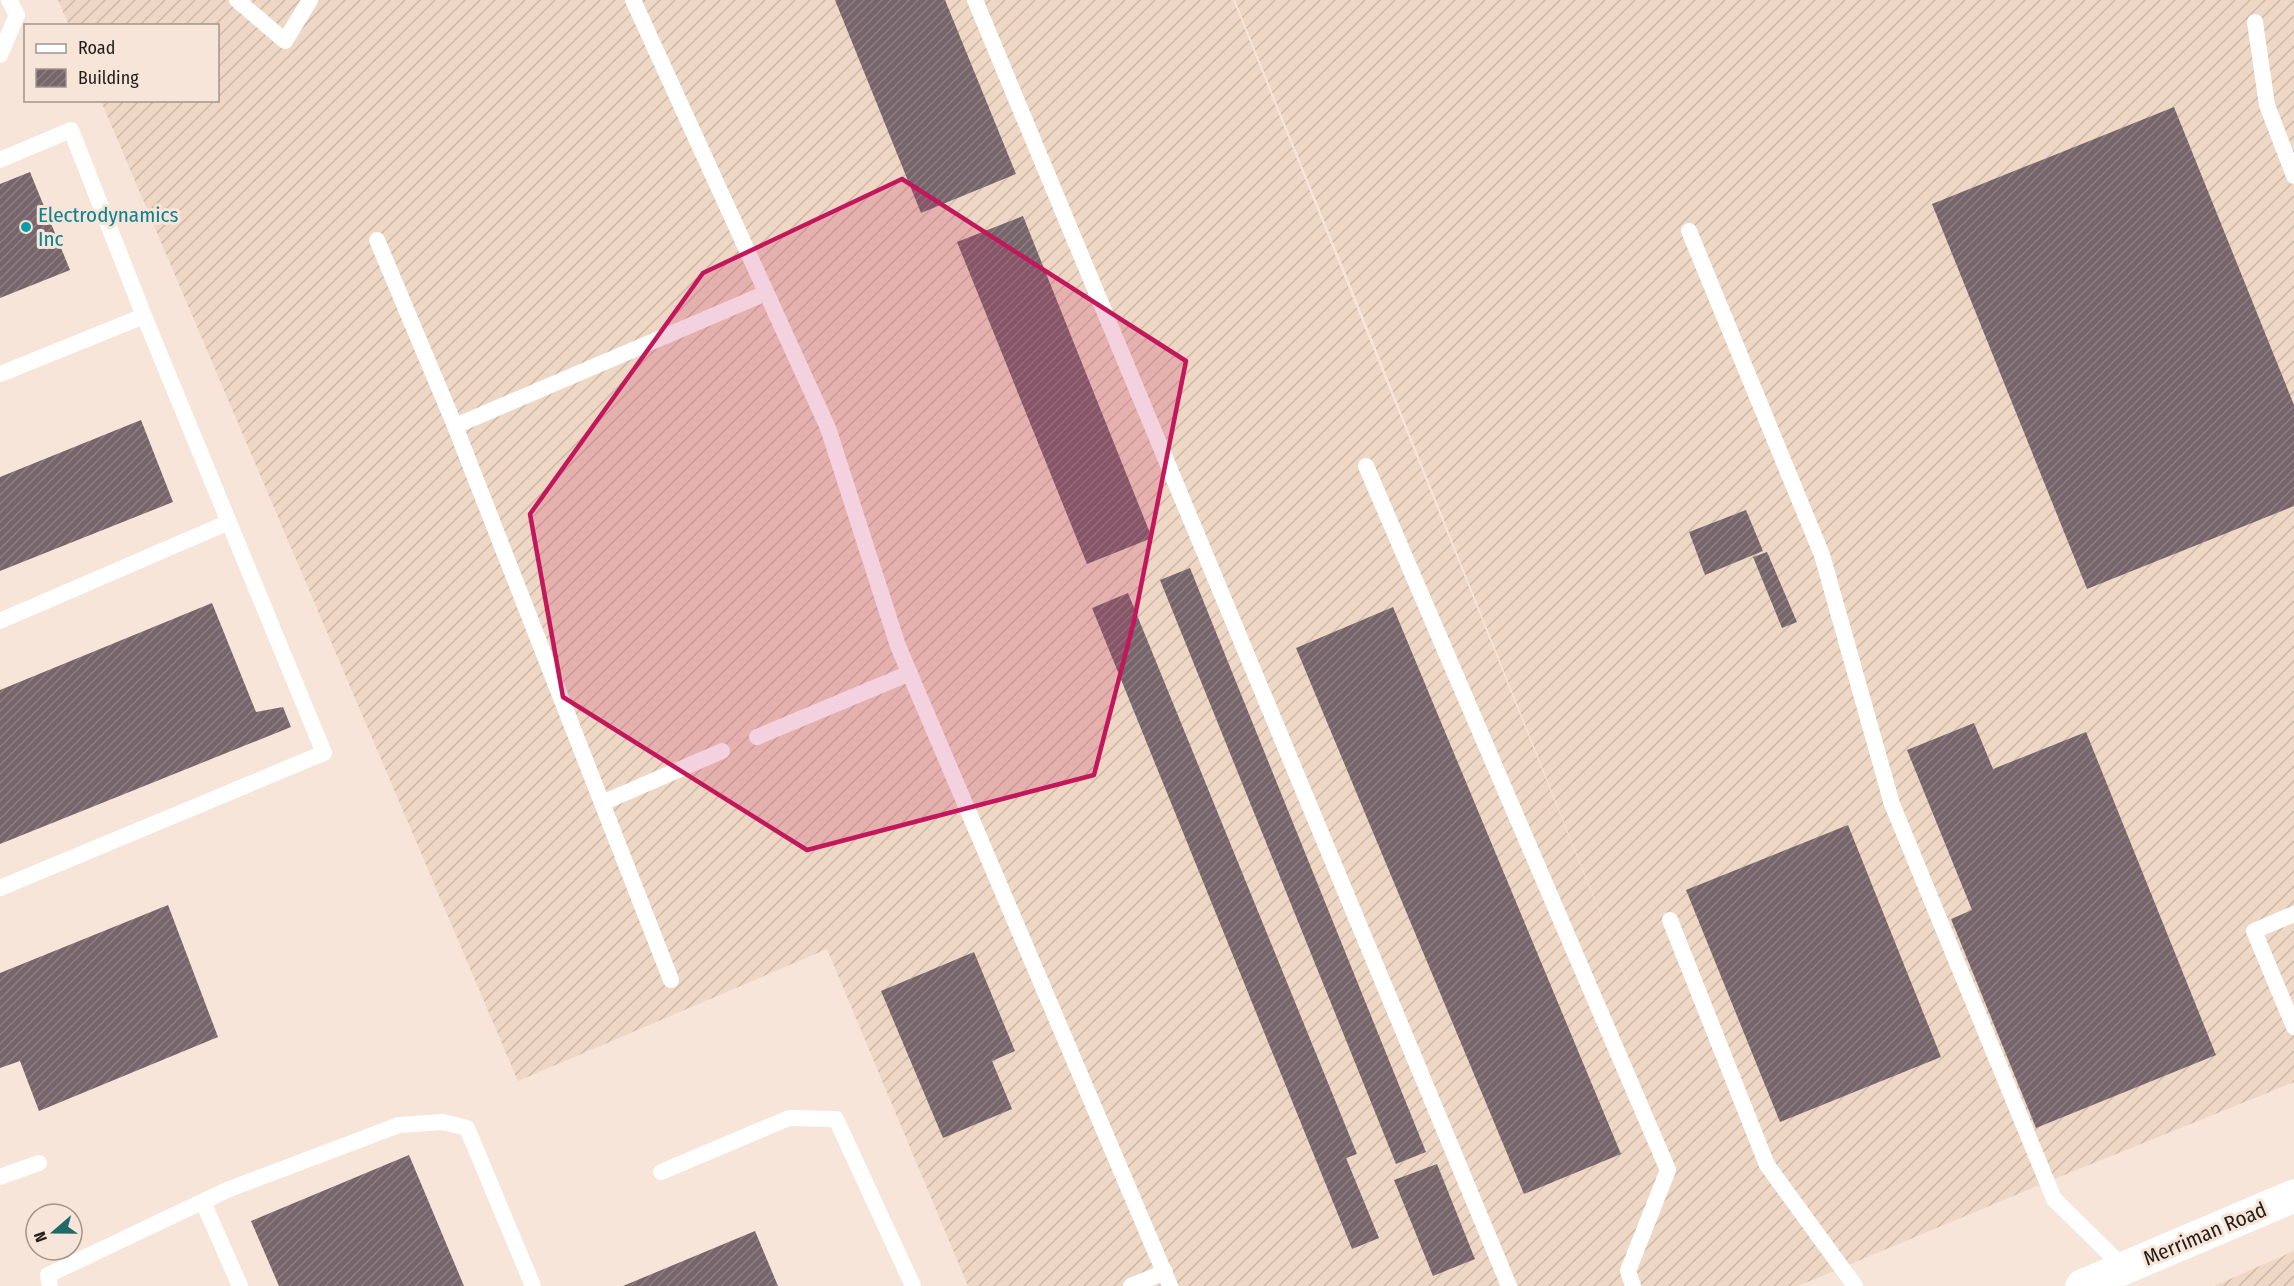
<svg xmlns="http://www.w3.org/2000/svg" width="2294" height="1286" font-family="'Fira Sans Condensed',sans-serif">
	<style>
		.industrial { fill: url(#industrial-furrows) }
		.building { fill: url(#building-hatch) }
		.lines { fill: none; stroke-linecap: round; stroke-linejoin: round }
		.service { stroke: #fff; stroke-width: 16 }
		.secondary { stroke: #fff; stroke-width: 33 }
		.marked { fill: #c2185b; fill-opacity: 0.2; stroke: #c2185b; stroke-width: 4.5; stroke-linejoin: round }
		.culture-dot { fill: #0f9aa8; stroke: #f6e5d8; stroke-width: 2 }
		.labels { text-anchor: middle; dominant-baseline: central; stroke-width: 6; stroke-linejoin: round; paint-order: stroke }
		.culture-label { font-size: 21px; fill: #0d838f; stroke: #f6e5d8; text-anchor: start }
		.street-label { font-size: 21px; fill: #231d18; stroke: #f6e5d8 }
	</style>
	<defs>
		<pattern id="industrial-furrows" width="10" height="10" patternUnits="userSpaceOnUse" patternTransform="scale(1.5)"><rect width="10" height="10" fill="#eed7c5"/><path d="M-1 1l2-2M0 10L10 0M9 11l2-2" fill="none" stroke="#ccb8a8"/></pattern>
		<pattern id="building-hatch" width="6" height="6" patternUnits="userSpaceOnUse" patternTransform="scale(1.5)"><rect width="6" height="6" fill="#77656b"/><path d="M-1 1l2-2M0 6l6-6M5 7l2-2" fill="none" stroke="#8c7f83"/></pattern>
	</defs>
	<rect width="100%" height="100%" fill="#f6e5d8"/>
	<path class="industrial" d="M 58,0 L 1233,0 L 1645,1026 L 1361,311 L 1235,0 L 2294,0 L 2294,1082 L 2037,1186 L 1798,1286 L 968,1286 L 827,949 L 518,1081 L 101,101 L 218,100 L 218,26 L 69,25 Z
		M 2294,1251 L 2294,1286 L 2214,1286 Z"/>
	<path class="building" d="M 835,0 L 945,0 L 1016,174 L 921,213 Z
		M 2174,107 L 2294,405 L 2294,506 L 2087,589 L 1932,204 Z
		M 30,172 L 70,270 L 0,298 L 0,184 Z
		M 1023,216 L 1152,538 L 1087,564 L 957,242 Z
		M 141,420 L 173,502 L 0,571 L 0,477 Z
		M 1746,510 L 1763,551 L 1705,575 L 1689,532 Z
		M 1767,552 L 1797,622 L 1782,628 L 1753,557 Z
		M 1190,568 L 1426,1152 L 1396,1164 L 1160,580 Z
		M 1128,593 L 1357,1154 L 1346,1158 L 1379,1238 L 1352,1249 L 1092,608 Z
		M 212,603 L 256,712 L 283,707 L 291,727 L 0,844 L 0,690 Z
		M 1393,607 L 1621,1154 L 1524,1194 L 1296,648 Z
		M 1974,723 L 1993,769 L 2086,732 L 2216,1055 L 2036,1128 L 1951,919 L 1972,910 L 1907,750 Z
		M 1848,825 L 1941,1057 L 1780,1122 L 1686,890 Z
		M 168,905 L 218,1037 L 39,1111 L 20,1061 L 0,1068 L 0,973 Z
		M 974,952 L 1015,1051 L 992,1061 L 1012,1109 L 943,1138 L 881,991 Z
		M 409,1155 L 464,1286 L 279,1286 L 251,1221 Z
		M 1437,1164 L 1475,1259 L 1433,1276 L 1394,1180 Z
		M 755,1231 L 778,1286 L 623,1286 Z"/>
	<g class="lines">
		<path class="service" d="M 237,0 L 285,41 L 310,0
			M 633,0 L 828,428 L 898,646 L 1170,1286
			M 975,0 L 1509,1286
			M 2255,22 L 2267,105 L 2294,176
			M 0,55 L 17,15 L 9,0
			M 0,160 L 71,130 L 144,316 L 0,374
			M 1689,231 L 1822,555 L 1892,804 L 2054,1199 L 2124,1268
			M 377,240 L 455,426 L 766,293
			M 455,426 L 671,980
			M 1366,466 L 1668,1170 L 1628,1271 L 1633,1286
			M 0,621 L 229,522
			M 757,737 L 910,673
			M 602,803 L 722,751
			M 0,888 L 324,753 L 144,316
			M 2294,914 L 2254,931 L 2294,1027
			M 1670,920 L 1767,1165 L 1855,1286
			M 661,1172 L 789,1118 L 836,1119 L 913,1286
			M 0,1177 L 39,1163
			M 203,1202 L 240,1286
			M 50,1286 L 48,1275 L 227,1190 L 399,1125 L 443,1122 L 467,1128 L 533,1286
			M 1131,1286 L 1165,1272"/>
		<path class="secondary" d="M 2082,1286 L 2294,1196"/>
	</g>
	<path class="marked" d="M 902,179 L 1186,361 L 1134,621 L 1094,775 L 807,850 L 563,697 L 530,514 L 703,273 Z"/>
	<circle class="culture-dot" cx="26" cy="227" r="6"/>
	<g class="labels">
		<g class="culture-label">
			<text x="38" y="215">Electrodynamics<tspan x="38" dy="24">Inc</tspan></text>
		</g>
		<g class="street-label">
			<text transform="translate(2205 1234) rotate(-23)">Merriman Road</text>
		</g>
	</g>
	<rect x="24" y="24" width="195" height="78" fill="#f6e5d8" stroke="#a2958b" stroke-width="1.5"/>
	<rect x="36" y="44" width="30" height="9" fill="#ffffff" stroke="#a2958b" stroke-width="1.5"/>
	<text x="78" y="54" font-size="18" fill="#231d18">Road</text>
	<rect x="36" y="69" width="30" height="18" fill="url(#building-hatch)" stroke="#a2958b" stroke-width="1.5"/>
	<text x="78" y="84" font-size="18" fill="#231d18">Building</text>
	<g transform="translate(54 1232) rotate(250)"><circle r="28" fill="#f6e5d8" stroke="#a2958b" stroke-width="1.5"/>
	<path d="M0-4.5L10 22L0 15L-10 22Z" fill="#1f6b6a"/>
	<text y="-9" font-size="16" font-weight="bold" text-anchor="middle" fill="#231d18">N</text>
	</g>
</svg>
